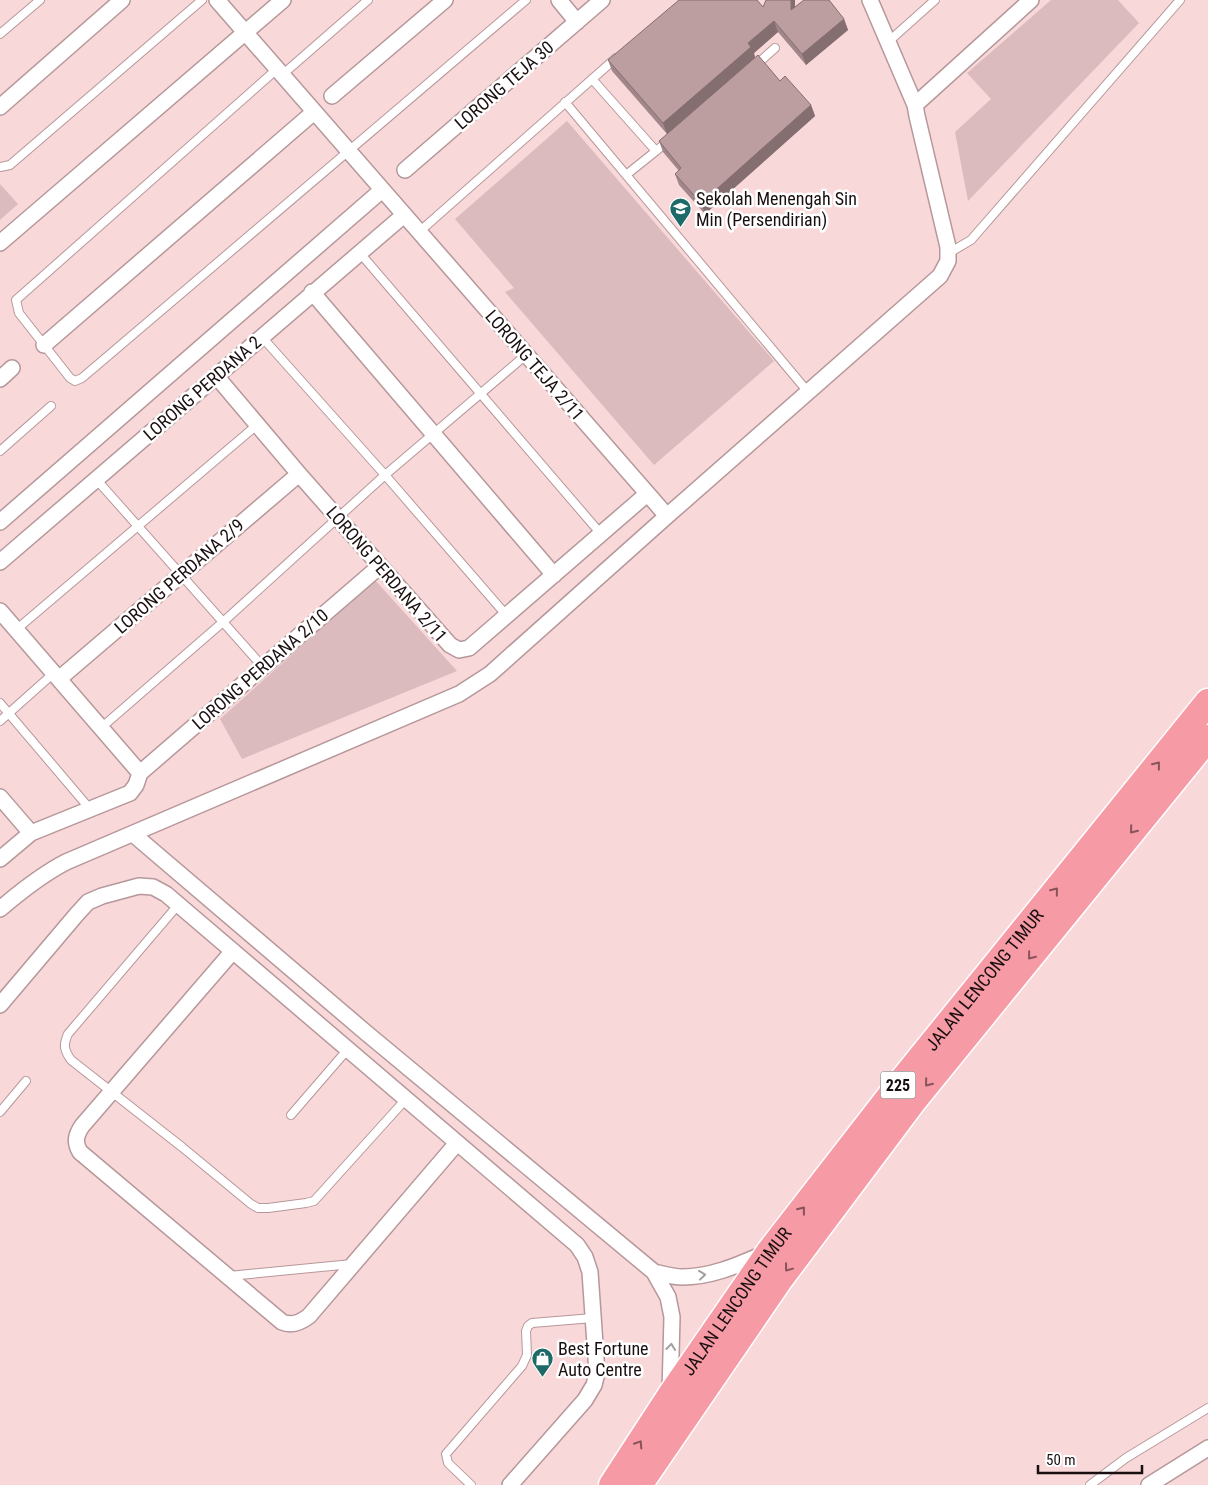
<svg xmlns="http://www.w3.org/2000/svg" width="1208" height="1485" font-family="'Roboto Condensed',sans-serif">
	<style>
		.green { fill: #dbbbbd }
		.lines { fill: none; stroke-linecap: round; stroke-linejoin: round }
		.lane-casing { stroke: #b6979a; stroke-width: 10 }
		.street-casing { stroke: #b6979a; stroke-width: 18 }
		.highway-casing { stroke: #fff; stroke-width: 29 }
		.lane { stroke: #fff; stroke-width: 8 }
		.street { stroke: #fff; stroke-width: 15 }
		.highway { stroke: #f69aa5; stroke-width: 26 }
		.wall { fill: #a2878a }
		.shaded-wall { fill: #846e70 }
		.building { fill: #bc9da0; stroke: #846e70 }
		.oneway { stroke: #88545a }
		.oneway2 { stroke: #a39f9f }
		.labels { text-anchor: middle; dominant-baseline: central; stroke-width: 5; stroke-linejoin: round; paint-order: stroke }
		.shield { fill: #fff; stroke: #5f5758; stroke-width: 1 }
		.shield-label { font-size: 16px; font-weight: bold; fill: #1a0f10 }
		.street-label { font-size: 18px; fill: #1a0f10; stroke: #fff }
		.poi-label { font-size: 18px; fill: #1a0f10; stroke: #fff; text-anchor: start }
	</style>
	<rect width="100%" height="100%" fill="#f9d8da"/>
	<path class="green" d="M 1051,0 L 1118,0 L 1139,23 L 968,201 L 955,132 L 991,99 L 967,73 Z
		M 567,121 L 774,361 L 654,465 L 505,292 L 514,288 L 455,219 Z
		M 0,184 L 18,204 L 0,220 Z
		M 375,580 L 457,671 L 242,759 L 220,719 Z"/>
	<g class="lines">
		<defs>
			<path id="lane" d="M 0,34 L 40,0
				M 888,42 L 935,0
				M 756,65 L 775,48
				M 277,69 L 16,300 L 19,313 L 70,378 L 75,381 L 82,378 L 526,0
				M 282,75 L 368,0
				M 592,79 L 656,151 L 626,175
				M 565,102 L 808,392
				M 656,151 L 668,141
				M 0,167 L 10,165 L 202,0
				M 419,232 L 616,58
				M 359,252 L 601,534
				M 949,253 L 971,240 L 1180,0
				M 261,336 L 385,475 L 507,616
				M 0,451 L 51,406
				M 96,479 L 263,667
				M 17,629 L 258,424
				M 0,703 L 90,809
				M 0,721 L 55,672
				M 102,727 L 223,622 L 385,475 L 526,355
				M 178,905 L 68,1034 C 63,1045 64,1050 71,1060 L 182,1147 L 251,1204 L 258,1208 L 268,1208 L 306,1203 L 314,1201 L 406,1099
				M 0,1112 L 26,1081
				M 291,1115 L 348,1049
				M 229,1276 L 352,1264
				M 471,1485 L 448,1463 L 446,1454 L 522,1366 L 527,1355 L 526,1331 L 528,1326 L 532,1323 L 593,1318
				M 1090,1485 L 1126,1458 L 1208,1408"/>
			<path id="street" d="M 217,0 L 667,516
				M 559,0 L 577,22
				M 332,96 L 445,0
				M 915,105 L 1031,0
				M 0,107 L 122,0
				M 405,170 L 602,0
				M 0,243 L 283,0
				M 312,292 L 554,575
				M 44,345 L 314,112
				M 217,377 L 299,474 L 450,645 L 459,650 L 469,648 L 647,494
				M 0,379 L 12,368
				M 0,522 L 382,190
				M 0,562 L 404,215
				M 0,611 L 140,773
				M 60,678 L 299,474
				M 0,797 L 31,833
				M 133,834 L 364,1031 L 654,1272 L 668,1297 L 672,1317 L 670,1392
				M 0,859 L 31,833 L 130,793 L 136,785 L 140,773 L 380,566
				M 0,909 C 21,891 41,875 66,862 L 459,694 L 490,674 L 667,516 L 940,276 L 948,261 L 948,247 L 917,116 L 915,105 L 870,0
				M 233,951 L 82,1126 C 76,1135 74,1142 80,1152 L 282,1322 C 292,1326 300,1323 309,1316 L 457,1143
				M 0,1005 L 77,914 L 88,902 L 102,896 L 139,886 L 153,887 L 166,894 L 577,1245 L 585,1257 L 590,1272 L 597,1373 L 594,1385 L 585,1400 L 510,1485
				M 654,1272 C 663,1274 673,1277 682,1277 C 712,1277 738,1265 766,1253
				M 1149,1485 L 1208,1448"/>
			<g id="highway">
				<path id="s1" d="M 612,1485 L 670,1396 L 770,1251 L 901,1082 L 1208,702"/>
				<path d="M 639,1485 L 780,1279 L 914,1100 L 1208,738"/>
			</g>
		</defs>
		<use href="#lane" class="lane-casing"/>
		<use href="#street" class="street-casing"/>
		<use href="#highway" class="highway-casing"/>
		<use href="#lane" class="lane"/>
		<use href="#street" class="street"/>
		<use href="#highway" class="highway"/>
	</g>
	<path class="wall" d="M 763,7 L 795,7 L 844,19 L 848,30 L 806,65 L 778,32 L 754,53 L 755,58 L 667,134 L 612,71 L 608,60 Z
		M 780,81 L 811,105 L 815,116 L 705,214 L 679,185 L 675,174 L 679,171 L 663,152 L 659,141 Z"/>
	<path class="shaded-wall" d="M 791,0 L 795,0 L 795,21 L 791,10 Z
		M 844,19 L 848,30 L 806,65 L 802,54 Z
		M 774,21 L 778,32 L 754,53 L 755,58 L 667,134 L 663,123 L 748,43 Z
		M 811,105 L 815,116 L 705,214 L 701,203 Z"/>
	<path class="building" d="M 679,0 L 757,0 L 763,7 L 766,0 L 791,0 L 791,10 L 804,0 L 829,0 L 844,19 L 802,54 L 774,21 L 748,43 L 751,47 L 663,123 L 608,60 Z
		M 758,55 L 780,81 L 785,76 L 811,105 L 701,203 L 675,174 L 681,168 L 659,141 Z"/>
	<defs><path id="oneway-chevron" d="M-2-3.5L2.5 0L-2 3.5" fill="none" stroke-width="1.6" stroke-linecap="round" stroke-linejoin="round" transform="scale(1.25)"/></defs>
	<g class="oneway">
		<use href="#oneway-chevron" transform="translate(1157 765) rotate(-51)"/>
		<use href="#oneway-chevron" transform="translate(1133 830) rotate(129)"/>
		<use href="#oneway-chevron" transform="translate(1055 891) rotate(-51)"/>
		<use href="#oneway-chevron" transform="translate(1031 956) rotate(129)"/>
		<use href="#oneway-chevron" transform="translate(928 1083) rotate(129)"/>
		<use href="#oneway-chevron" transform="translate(802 1210) rotate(-52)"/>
		<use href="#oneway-chevron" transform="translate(788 1268) rotate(127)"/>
		<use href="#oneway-chevron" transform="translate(639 1444) rotate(-57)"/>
	</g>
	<g class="oneway2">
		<use href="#oneway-chevron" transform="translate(702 1275) rotate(-6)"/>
		<use href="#oneway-chevron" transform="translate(671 1347) rotate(-84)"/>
	</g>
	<defs>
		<symbol id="school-pin" viewBox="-11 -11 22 30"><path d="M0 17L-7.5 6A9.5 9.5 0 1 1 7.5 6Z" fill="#1e6a68" stroke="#fff"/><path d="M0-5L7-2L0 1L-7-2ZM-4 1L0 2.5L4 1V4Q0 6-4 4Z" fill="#fff"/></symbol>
		<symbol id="shop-pin" viewBox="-11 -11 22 30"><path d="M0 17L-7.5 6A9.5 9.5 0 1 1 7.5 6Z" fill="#1e6a68" stroke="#fff"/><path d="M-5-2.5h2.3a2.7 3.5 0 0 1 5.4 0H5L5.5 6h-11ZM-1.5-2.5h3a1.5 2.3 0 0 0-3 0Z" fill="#fff"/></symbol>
	</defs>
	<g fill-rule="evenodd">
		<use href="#school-pin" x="668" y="196" width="25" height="34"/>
		<use href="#shop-pin" x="530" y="1346" width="25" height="34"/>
	</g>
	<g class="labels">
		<rect class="shield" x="880.5" y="1071.5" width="35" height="27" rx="4"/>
		<g class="shield-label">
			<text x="898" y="1085">225</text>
		</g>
		<g class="street-label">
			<text transform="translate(504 85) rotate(-41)">LORONG TEJA 30</text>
			<text transform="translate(535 365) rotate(49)">LORONG TEJA 2/11</text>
			<text transform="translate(202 388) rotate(-41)">LORONG PERDANA 2</text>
			<text transform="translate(387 574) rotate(49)">LORONG PERDANA 2/11</text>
			<text transform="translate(179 576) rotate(-41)">LORONG PERDANA 2/9</text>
			<text transform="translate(260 669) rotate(-41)">LORONG PERDANA 2/10</text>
			<text stroke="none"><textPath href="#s1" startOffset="628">JALAN LENCONG TIMUR</textPath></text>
			<text stroke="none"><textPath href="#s1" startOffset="222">JALAN LENCONG TIMUR</textPath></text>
		</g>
		<g class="poi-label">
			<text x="696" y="198">Sekolah Menengah Sin<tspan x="696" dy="21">Min (Persendirian)</tspan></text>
			<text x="558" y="1348">Best Fortune<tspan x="558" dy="21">Auto Centre</tspan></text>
		</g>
	</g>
	<path d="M1038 1465v8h104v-8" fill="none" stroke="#1a0f10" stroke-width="2.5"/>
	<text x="1046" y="1465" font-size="15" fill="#1a0f10" stroke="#ffffff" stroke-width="4" paint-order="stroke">50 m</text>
</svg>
